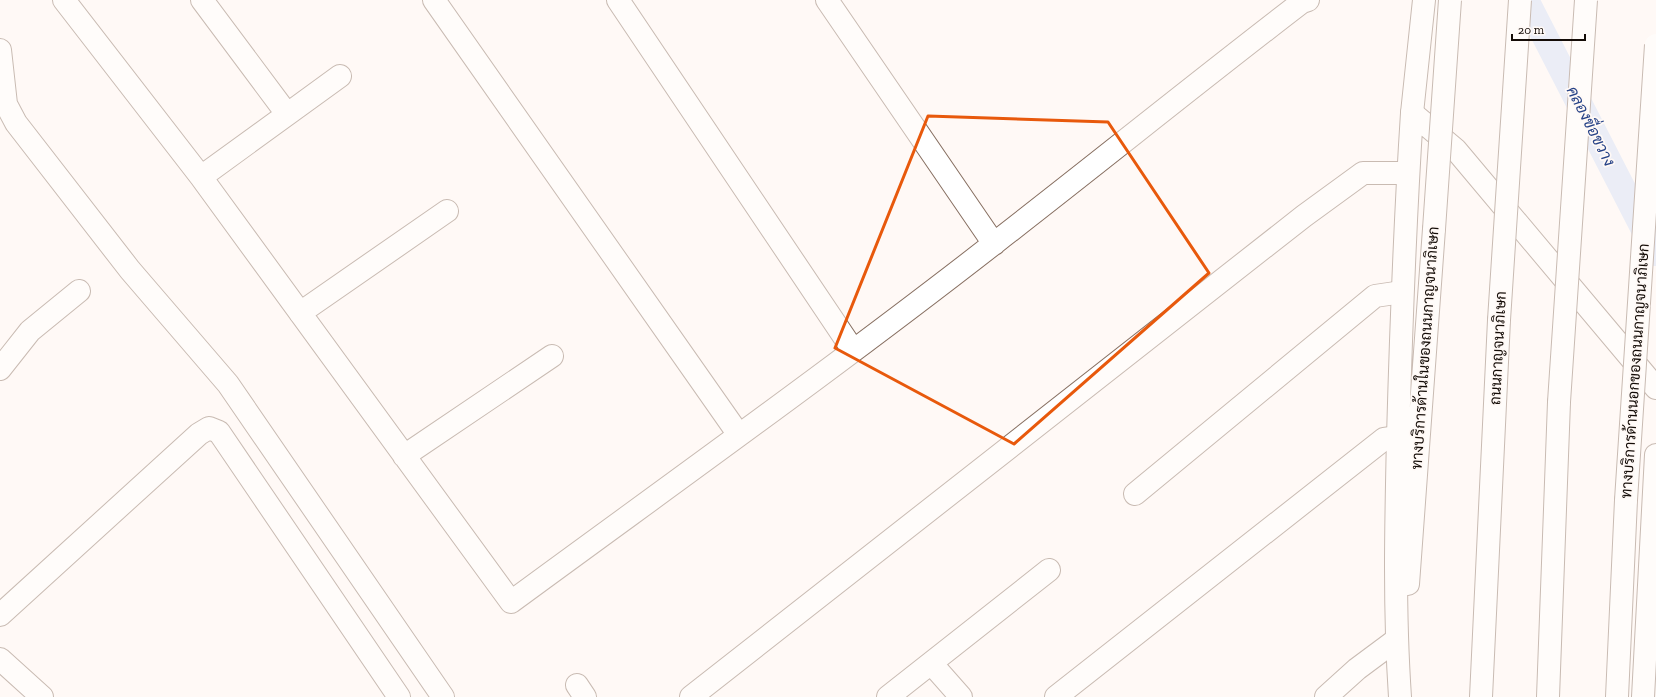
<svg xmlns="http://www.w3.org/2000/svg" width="1656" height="697" font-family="'Zilla Slab',Sarabun,serif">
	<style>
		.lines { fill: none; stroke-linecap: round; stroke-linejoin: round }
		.canal { stroke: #d2def7; stroke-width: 26 }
		.minor-casing { stroke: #876f61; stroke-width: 24 }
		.major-casing { stroke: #876f61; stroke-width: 24 }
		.highway-casing { stroke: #876f61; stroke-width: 24 }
		.minor { stroke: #fff; stroke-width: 22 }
		.major { stroke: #fff; stroke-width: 22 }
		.highway { stroke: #fff; stroke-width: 22 }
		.major-bridge-casing { stroke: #876f61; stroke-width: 24; stroke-linecap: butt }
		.highway-bridge-casing { stroke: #876f61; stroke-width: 24; stroke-linecap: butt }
		.major-bridge { stroke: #fff; stroke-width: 22 }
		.highway-bridge { stroke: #fff; stroke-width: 22 }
		.marked { fill: none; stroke: #e8590c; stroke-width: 3; stroke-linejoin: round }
		.labels { text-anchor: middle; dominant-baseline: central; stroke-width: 3.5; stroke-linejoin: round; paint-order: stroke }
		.street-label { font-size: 15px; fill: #140c07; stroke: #fff9f6 }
		.water-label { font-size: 16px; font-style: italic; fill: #264287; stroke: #fff9f6 }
	</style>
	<rect width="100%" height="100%" fill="#fff9f6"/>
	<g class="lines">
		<path class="canal" d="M 1526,0 L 1656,253"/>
		<defs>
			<path id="minor" d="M 64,0 L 201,177 L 511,602 C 673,483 837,366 996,242 C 1098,163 1199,81 1302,2 L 1308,0
				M 202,0 L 287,114
				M 434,0 L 739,435
				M 618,0 L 853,350
				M 827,0 L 994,244
				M 0,50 L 6,104 L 16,123 L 130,270 L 228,384 L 443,697
				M 1412,113 L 1424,0
				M 201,177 L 340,76
				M 300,313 L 447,211
				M 0,369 L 30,331 L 79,291
				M 404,456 L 552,356
				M 1135,494 L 1375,296 L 1402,292
				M 0,615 L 199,434 L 209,428 L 219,432 L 399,697
				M 0,659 L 42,697
				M 931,663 L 961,697
				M 577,685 L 585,697
				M 691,697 L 1304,216 L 1363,173 L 1408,173
				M 888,697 L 1049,570
				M 1056,697 L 1384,439 L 1398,437
				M 1326,697 L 1357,669 L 1396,640"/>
			<path id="major" d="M 1408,584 L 1434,229
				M 1400,697 C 1394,610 1396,524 1398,437 C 1401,329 1405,221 1412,113 L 1456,150 L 1656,388
				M 1617,697 L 1626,500
				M 1643,697 L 1656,455"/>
			<path id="highway" d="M 1481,697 L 1499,320
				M 1548,697 L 1559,402"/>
		</defs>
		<use href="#minor" class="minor-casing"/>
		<use href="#major" class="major-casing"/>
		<use href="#highway" class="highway-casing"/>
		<use href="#minor" class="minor"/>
		<use href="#major" class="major"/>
		<use href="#highway" class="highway"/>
		<defs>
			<path id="major-bridge" d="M 1434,229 L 1450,0
				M 1626,500 L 1656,45"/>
			<path id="highway-bridge" d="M 1499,320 L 1520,0
				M 1559,402 L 1586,0"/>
		</defs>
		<use href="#major-bridge" class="major-bridge-casing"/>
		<use href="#highway-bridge" class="highway-bridge-casing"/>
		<use href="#major-bridge" class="major-bridge"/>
		<use href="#highway-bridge" class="highway-bridge"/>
	</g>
	<path d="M0 0H1656V697H0ZM 928,116 L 1108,122 L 1209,273 L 1014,444 L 835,348 Z" fill="#fff9f6" fill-opacity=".55" fill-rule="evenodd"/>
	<path class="marked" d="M 928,116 L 1108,122 L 1209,273 L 1014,444 L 835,348 Z"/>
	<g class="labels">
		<g class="street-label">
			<text transform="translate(1425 348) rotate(-86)">ทางบริการด้านในของถนนกาญจนาภิเษก</text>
			<text transform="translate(1498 348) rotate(-87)">ถนนกาญจนาภิเษก</text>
			<text transform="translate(1635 371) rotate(-86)">ทางบริการด้านนอกของถนนกาญจนาภิเษก</text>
		</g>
		<g class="water-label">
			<text transform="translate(1591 126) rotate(63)">คลองขื่อขวาง</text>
		</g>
	</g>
	<path d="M1512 34v6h73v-6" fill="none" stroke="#140c07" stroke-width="2"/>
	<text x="1518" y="34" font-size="12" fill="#140c07" stroke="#fff9f6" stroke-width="3" paint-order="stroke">20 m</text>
</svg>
